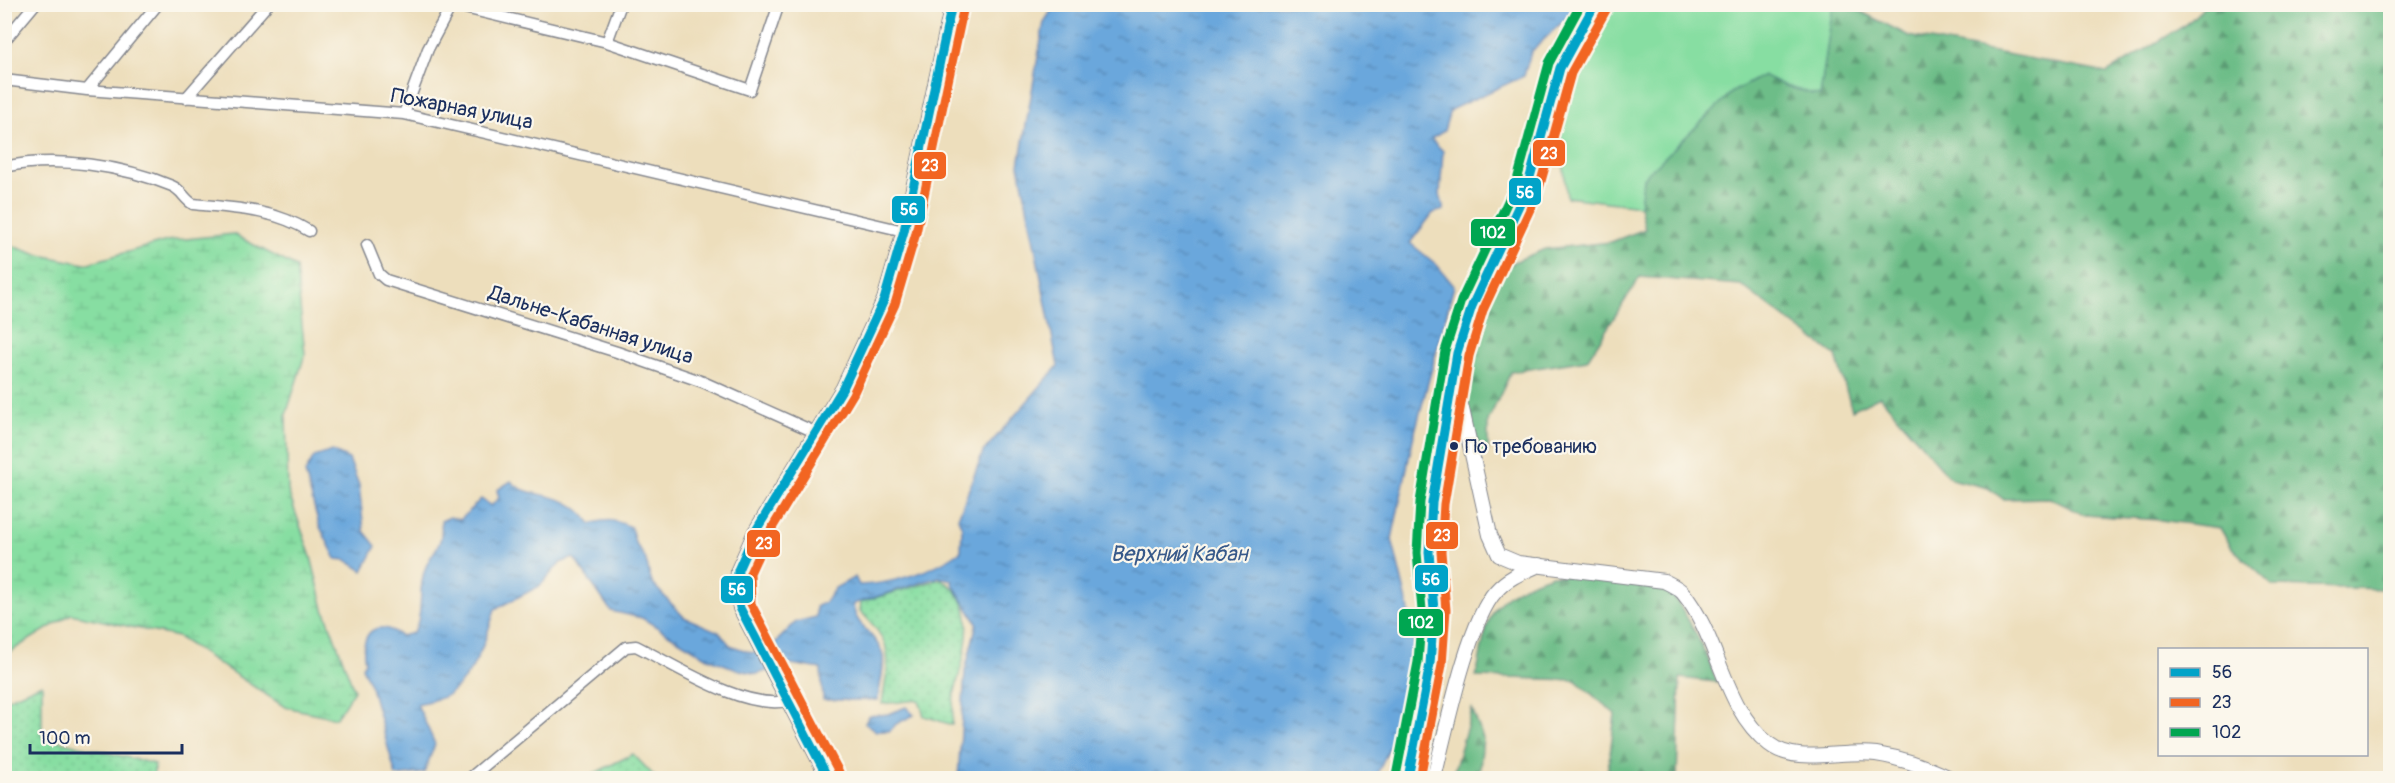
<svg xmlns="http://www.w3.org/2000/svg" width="2395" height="783" font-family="Pangolin,sans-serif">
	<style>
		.grass { fill: url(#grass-dots); stroke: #518680; stroke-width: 1.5 }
		.forest { fill: url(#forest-firs); stroke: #447673; stroke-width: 1.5 }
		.wetland { fill: url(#wetland-marsh); stroke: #518680; stroke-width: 1.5 }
		.garden { fill: #87dea2; stroke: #518680; stroke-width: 1.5 }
		.water { fill: url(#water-ripples); stroke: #426b9d; stroke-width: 1.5 }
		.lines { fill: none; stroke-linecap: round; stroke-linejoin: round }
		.street-casing { stroke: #84868d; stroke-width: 13 }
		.secondary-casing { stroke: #84868d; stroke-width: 16 }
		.street { stroke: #fff; stroke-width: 10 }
		.secondary { stroke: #fff; stroke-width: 14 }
		.bus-1-casing { stroke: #fbf7ec; stroke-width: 14 }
		.bus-2-casing { stroke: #fbf7ec; stroke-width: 14 }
		.bus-3-casing { stroke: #fbf7ec; stroke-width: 14 }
		.bus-1 { stroke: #01a3c8; stroke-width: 9 }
		.bus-2 { stroke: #f26522; stroke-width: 9 }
		.bus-3 { stroke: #00a651; stroke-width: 9 }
		.bus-dot { fill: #1b2f5e; stroke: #fbf7ec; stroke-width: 2 }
		.labels { text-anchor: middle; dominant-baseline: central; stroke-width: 4.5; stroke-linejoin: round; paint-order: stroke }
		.bus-label { font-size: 20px; fill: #1b2f5e; stroke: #fbf7ec; text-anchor: start }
		.street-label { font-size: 21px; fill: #1b2f5e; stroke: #fbf7ec }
		.water-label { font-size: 22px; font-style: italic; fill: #37598a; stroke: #fbf7ec }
		.line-badge { stroke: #fbf7ec; stroke-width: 2 }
		.badge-label { font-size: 16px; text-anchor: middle; font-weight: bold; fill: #fff }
	</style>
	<defs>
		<pattern id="grass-dots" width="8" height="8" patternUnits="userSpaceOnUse" patternTransform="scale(1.5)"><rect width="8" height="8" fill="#87dea2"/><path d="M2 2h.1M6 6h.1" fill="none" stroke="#74bf8e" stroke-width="1.8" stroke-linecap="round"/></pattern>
		<pattern id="forest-firs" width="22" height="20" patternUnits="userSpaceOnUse" patternTransform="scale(1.5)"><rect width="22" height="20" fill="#6dbd88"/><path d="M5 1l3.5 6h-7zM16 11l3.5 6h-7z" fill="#599a72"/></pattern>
		<pattern id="wetland-marsh" width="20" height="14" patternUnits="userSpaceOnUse" patternTransform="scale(1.5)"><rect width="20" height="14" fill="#87dea2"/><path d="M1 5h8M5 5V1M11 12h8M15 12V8" fill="none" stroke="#74bf8e"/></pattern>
		<pattern id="water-ripples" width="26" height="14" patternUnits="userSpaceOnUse" patternTransform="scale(1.5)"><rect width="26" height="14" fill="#6aa7dc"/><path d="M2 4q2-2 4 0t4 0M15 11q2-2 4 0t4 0" fill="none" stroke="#5688b6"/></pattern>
	</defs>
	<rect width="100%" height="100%" fill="#fbf7ec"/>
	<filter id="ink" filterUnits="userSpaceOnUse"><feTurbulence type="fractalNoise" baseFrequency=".0167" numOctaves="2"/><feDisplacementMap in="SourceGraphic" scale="12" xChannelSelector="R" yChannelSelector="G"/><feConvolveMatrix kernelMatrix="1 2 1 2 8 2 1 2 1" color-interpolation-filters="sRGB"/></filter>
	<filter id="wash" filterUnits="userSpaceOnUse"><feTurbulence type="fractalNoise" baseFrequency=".008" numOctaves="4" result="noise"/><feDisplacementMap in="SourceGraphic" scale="24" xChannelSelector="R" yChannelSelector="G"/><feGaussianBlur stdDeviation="1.35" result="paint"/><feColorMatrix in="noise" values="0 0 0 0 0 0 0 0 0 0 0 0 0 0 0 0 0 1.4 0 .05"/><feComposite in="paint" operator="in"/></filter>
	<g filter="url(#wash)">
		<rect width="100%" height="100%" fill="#eddebc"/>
		<path class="grass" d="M 941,579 C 986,606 962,657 954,696 C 953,705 953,715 952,725 L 924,716 L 919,700 L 882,704 C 889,657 896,646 860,611 L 861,602 Z
			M 42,684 L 42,737 L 155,764 L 153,778 L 5,778 L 5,700 Z
			M 633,754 L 656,778 L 585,778 Z"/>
		<path class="forest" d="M 1833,5 L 1848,5 L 1909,36 L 2107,73 L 2187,24 L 2206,5 L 2390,5 L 2390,583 L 2387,589 L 2273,586 L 2232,548 L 2220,528 L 2160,520 L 2085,515 L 2050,498 L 2003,499 L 1988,488 L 1951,479 L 1880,396 L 1852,410 L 1836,356 L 1741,285 L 1640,277 L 1587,360 L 1511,372 L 1488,421 L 1488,451 L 1478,462 L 1464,391 L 1463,353 L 1493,281 L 1509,264 L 1545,249 L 1611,242 L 1645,229 L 1640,206 L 1643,178 L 1732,92 L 1764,75 L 1785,86 L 1820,95 Z
			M 1552,575 L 1601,578 L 1671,592 C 1691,621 1705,649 1717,682 L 1680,678 L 1677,778 L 1607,778 L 1615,714 L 1575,680 L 1476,677 C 1489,614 1486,597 1552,575 Z
			M 1472,709 L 1483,738 L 1479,778 L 1452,778 Z"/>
		<path class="wetland" d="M 233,234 L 296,267 L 305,354 L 286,415 L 288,491 L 311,557 L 324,609 L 354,690 L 336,718 L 285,707 L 178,637 L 71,614 L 5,655 L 5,243 L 35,254 L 85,264 L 167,241 Z"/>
		<path class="garden" d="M 1615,5 L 1833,5 L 1820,96 L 1785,86 L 1763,75 L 1732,92 L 1643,178 L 1640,206 L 1567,197 L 1560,132 L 1580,64 Z"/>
		<path class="water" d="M 1055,5 L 1580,5 L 1531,52 L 1524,76 L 1450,110 L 1444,131 L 1431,139 L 1443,151 L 1440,194 L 1444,210 L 1433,213 L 1410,243 L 1437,265 L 1454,286 L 1413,439 L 1392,539 L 1408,606 L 1416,655 L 1408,709 L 1375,778 L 958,778 L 965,671 L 977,623 L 952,583 L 953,580 L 939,577 L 853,604 C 855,627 874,632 882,652 C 886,664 879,687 878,700 L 823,700 L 821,669 L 791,664 L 757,674 L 736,669 L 708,658 L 642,618 L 611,611 L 574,558 L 560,563 L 540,586 L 495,609 C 486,639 476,674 449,694 C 441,700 426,701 417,704 L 435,744 L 424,773 L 396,776 L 371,687 L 362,667 L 365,662 C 359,634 375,617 401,636 L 413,633 C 425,614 417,590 425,569 C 433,547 444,549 441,521 L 450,517 L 460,520 L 481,499 L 491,506 L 499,498 L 497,490 L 511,481 C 529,502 566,486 591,524 C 607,518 616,520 631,527 L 635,543 L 645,557 L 652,583 L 684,617 L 719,632 L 730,645 L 752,653 L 774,644 L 796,622 L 816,617 L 816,607 L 825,602 L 835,588 L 855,577 L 859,585 C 893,584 933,571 961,551 L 962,528 L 958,518 L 983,452 L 1058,366 L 1019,165 L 1044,22 Z
			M 332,451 L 349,459 L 359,485 L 364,531 L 376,546 L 363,571 L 346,560 L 336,559 L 319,525 L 305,473 L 314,457 Z
			M 906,707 L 914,715 L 896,724 L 890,731 L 876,731 L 865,723 L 869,716 L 889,714 Z"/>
	</g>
	<g filter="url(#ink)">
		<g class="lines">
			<defs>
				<path id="street" d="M 452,5 L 607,42 L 750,90 L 779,4
					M 4,41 L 35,4
					M 607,42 L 621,4
					M 4,80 L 87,90 L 404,114 L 904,231
					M 87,90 L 158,4
					M 186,98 L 268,4
					M 404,114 L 428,49 L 452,4
					M 4,167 C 55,155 124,166 172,186 C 182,190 184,199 193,204 C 232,208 274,209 309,231
					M 367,245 L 379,274 L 386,280 L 617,352 L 703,382 L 817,433
					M 470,778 L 626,647 L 636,646 C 676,666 743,710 787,701"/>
				<path id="secondary" d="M 1456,382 L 1490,535 L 1499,555 L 1518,563 L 1664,581 C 1670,584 1679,588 1683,593 C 1720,638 1722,707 1769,744 C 1797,766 1843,749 1876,754 C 1902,758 1927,767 1950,778
					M 828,778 L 740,608 L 737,592 L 738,570 L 755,532 L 843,388 L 884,300 L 904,231 L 952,4
					M 1408,778 L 1430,664 L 1434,610 L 1429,552 L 1432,503 L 1457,353 L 1472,306 L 1527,188 L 1560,68 L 1595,4
					M 1434,778 C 1445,735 1468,621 1496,591 C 1507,578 1523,572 1539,565"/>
			</defs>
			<use href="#street" class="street-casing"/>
			<use href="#secondary" class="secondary-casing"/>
			<use href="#street" class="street"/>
			<use href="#secondary" class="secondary"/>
			<defs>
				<path id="bus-1" d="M 828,778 L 740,608 L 737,592 L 738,570 L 755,532 L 843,388 L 884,300 L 904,231 L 952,4
					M 1408,778 L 1430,664 L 1434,610 L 1429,552 L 1432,503 L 1457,353 L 1472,306 L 1527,188 L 1560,68 L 1595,4"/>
				<path id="bus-2" d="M 839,772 L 751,604 L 750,573 L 766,538 L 853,394 L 895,304 L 916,233 L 964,6
					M 1420,778 L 1442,665 L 1446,610 L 1441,552 L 1444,504 L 1469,356 L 1483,310 L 1538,192 L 1571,73 L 1606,10"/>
				<path id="bus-3" d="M 1396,776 L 1418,662 L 1422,610 L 1417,553 L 1420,502 L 1445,351 L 1461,301 L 1516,184 L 1549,63 L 1581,4"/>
			</defs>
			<use href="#bus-1" class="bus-1-casing"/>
			<use href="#bus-2" class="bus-2-casing"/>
			<use href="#bus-3" class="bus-3-casing"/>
			<use href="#bus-1" class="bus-1"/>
			<use href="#bus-2" class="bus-2"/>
			<use href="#bus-3" class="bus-3"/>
		</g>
	</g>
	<circle class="bus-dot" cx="1454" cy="446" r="5"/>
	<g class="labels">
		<g class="bus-label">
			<text x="1465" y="446">По требованию</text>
		</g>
		<g class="street-label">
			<text transform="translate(462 109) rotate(11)">Пожарная улица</text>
			<text transform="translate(591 325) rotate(18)">Дальне-Кабанная улица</text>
		</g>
		<g class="water-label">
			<text x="1179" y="554">Верхний Кабан</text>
		</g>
	</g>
	<g class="line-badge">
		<rect x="1532" y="139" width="34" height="28" rx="6" fill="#f26522"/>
		<rect x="913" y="151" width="34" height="29" rx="6" fill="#f26522"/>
		<rect x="1508" y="177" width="34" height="29" rx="6" fill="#01a3c8"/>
		<rect x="891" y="195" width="35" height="29" rx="6" fill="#01a3c8"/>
		<rect x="1470" y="218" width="46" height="29" rx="6" fill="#00a651"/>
		<rect x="1425" y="521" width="34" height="29" rx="6" fill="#f26522"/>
		<rect x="746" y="529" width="35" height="29" rx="6" fill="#f26522"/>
		<rect x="1414" y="564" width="35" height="29" rx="6" fill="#01a3c8"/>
		<rect x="720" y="575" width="34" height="29" rx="6" fill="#01a3c8"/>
		<rect x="1398" y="608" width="46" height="29" rx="6" fill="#00a651"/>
	</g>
	<g class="badge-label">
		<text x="1549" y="159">23</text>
		<text x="930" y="171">23</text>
		<text x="1525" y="198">56</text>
		<text x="909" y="215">56</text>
		<text x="1493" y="238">102</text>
		<text x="1442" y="541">23</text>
		<text x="764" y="549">23</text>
		<text x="1431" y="585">56</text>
		<text x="737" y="595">56</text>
		<text x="1421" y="628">102</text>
	</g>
	<rect width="2395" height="783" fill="none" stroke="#fbf7ec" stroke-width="24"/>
	<rect x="2158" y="648" width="210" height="108" fill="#fbf7ec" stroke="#a1a7b3" stroke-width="1.5"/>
	<rect x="2170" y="668" width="30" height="9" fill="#01a3c8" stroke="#a1a7b3" stroke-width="1.5"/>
	<text x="2212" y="678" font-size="18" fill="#1b2f5e">56</text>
	<rect x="2170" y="698" width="30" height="9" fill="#f26522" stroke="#a1a7b3" stroke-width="1.5"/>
	<text x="2212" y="708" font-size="18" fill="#1b2f5e">23</text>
	<rect x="2170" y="728" width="30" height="9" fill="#00a651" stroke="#a1a7b3" stroke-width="1.5"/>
	<text x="2212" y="738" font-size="18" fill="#1b2f5e">102</text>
	<path d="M30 744v9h152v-9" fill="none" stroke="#1b2f5e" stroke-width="3"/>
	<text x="39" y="744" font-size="18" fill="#1b2f5e" stroke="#fbf7ec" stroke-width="4.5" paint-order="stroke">100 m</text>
</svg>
